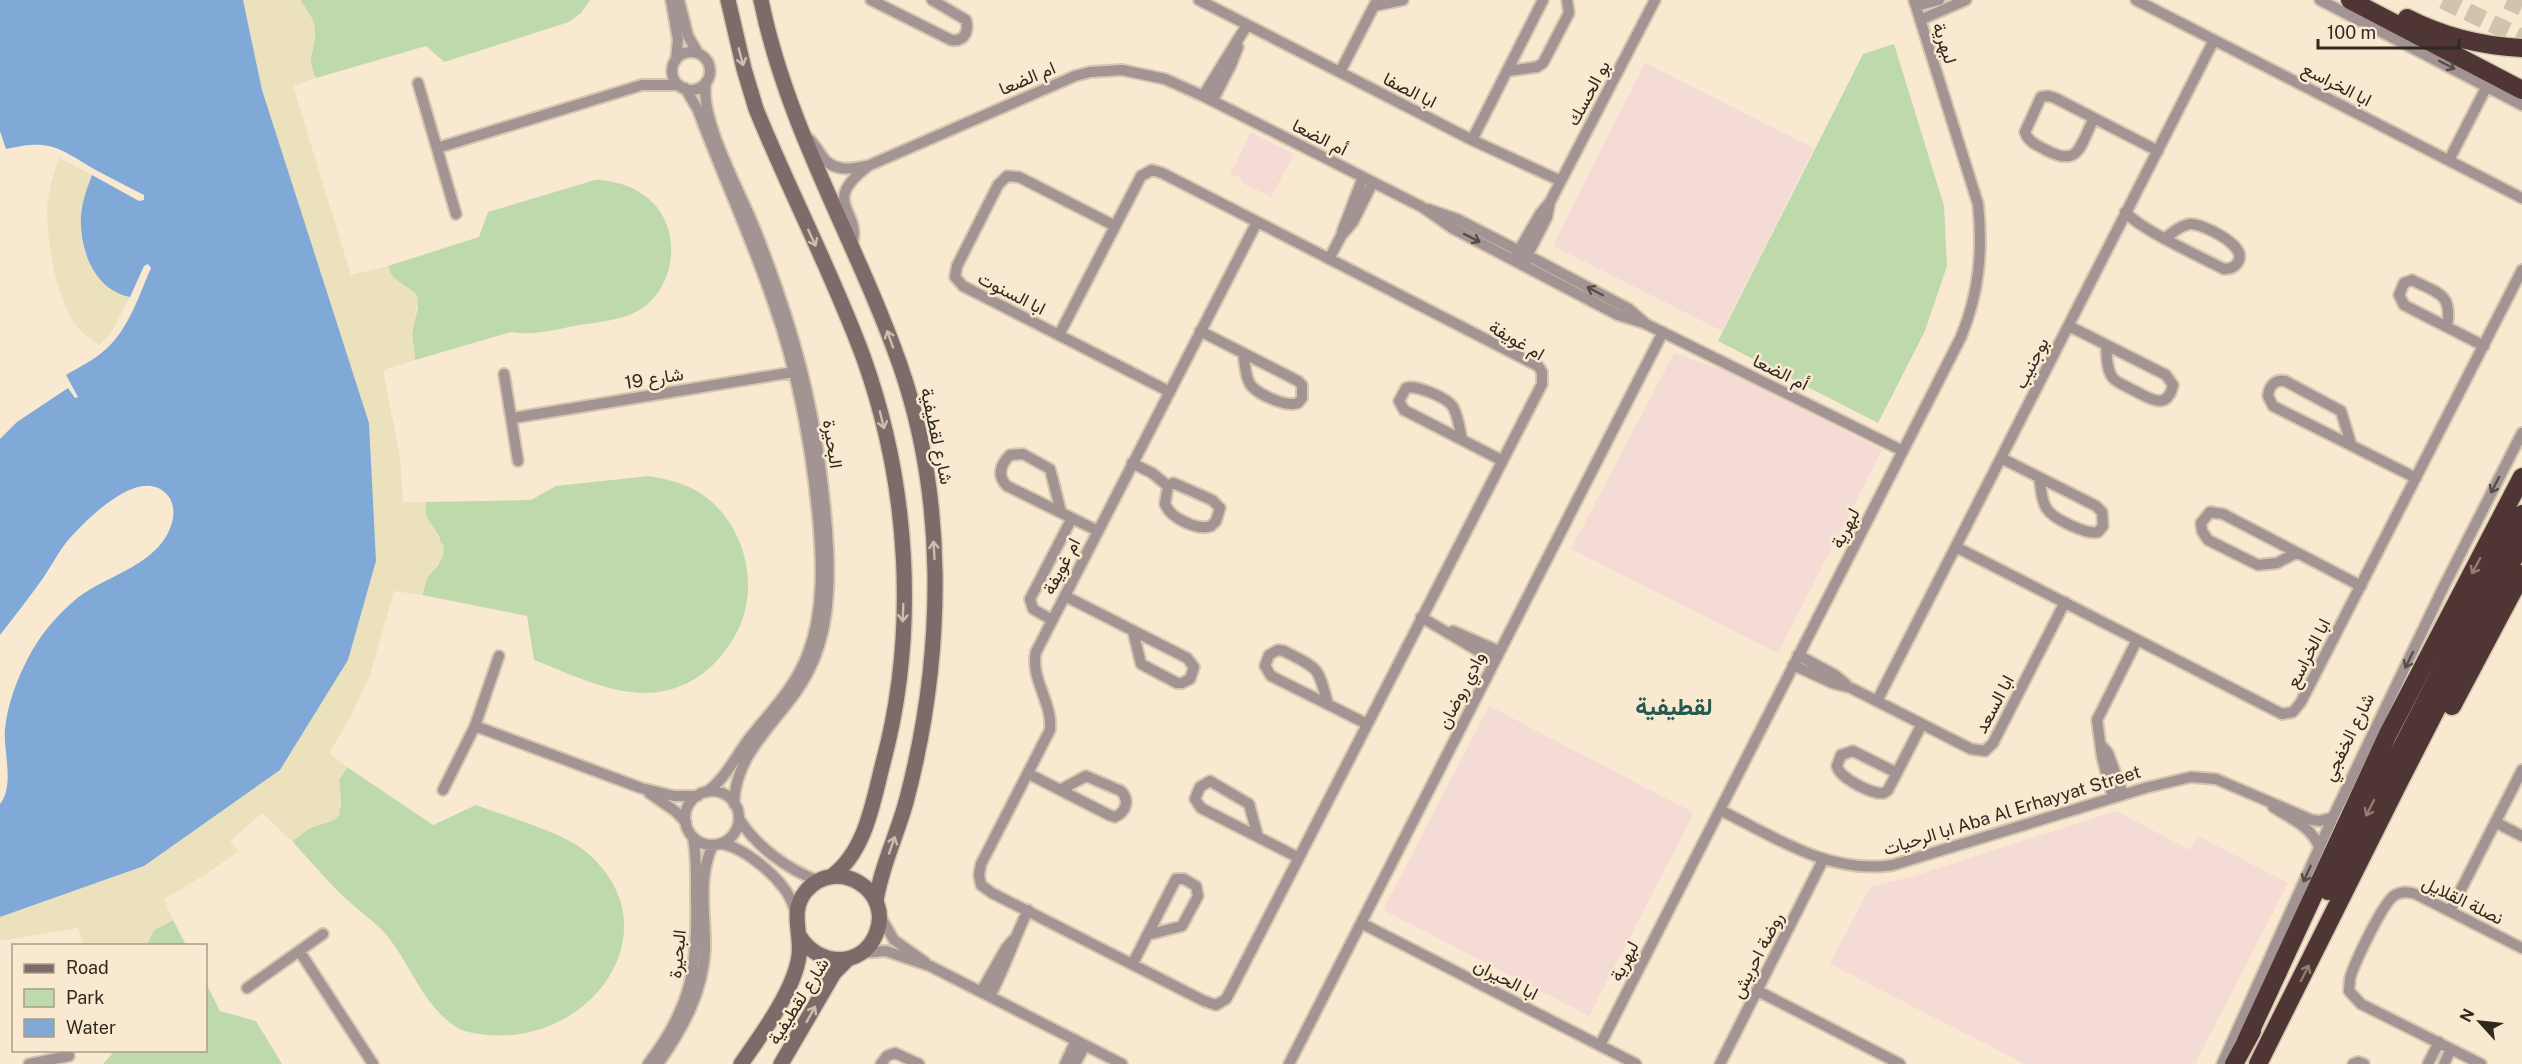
<svg xmlns="http://www.w3.org/2000/svg" width="2522" height="1064" font-family="'Public Sans',Vazirmatn,sans-serif">
	<style>
		.education { fill: #f5dbd5 }
		.green { fill: #bed9ac }
		.sand { fill: #ebe2bd }
		.water { fill: #80a9d7 }
		.lines { fill: none; stroke-linecap: round; stroke-linejoin: round }
		.highway-tunnel { stroke: #d1c3ad; stroke-width: 18; stroke-dasharray: 18 9; stroke-linecap: butt }
		.street-casing { stroke: #d5c6b0; stroke-width: 14 }
		.secondary-casing { stroke: #d5c6b0; stroke-width: 18 }
		.highway-casing { stroke: #d5c6b0; stroke-width: 21 }
		.street { stroke: #a29493; stroke-width: 10 }
		.secondary { stroke: #7e6a69; stroke-width: 15 }
		.highway { stroke: #4f3533; stroke-width: 18 }
		.oneway { stroke: #cebdac }
		.oneway2 { stroke: #574e48 }
		.oneway3 { stroke: #937d72 }
		.labels { text-anchor: middle; dominant-baseline: central; stroke-width: 5; stroke-linejoin: round; paint-order: stroke }
		.street-label { font-size: 18px; fill: #2f291f; stroke: #f9e9d0 }
		.district-label { font-size: 24px; font-weight: bold; fill: #245a50; stroke: #f9e9d0 }
	</style>
	<rect width="100%" height="100%" fill="#f9e9d0"/>
	<path class="education" d="M 1645,63 L 1814,148 L 1722,331 L 1553,246 Z
		M 1251,132 L 1294,154 L 1271,197 L 1242,183 L 1240,177 L 1230,175 Z
		M 1674,353 L 1725,371 L 1882,450 L 1778,653 L 1571,549 Z
		M 1489,706 L 1694,813 L 1589,1016 L 1383,910 Z
		M 2116,811 L 2190,850 L 2198,836 L 2288,883 L 2195,1064 L 2025,1064 L 1830,964 L 1870,887 L 1914,876 Z"/>
	<path class="green" d="M 300,0 L 590,0 L 581,13 L 569,22 L 444,62 L 426,46 L 316,78 C 305,57 316,51 315,31 C 314,19 306,9 300,0 Z
		M 1894,44 L 1944,206 L 1947,266 L 1925,331 L 1878,423 L 1718,341 L 1863,54 Z
		M 595,180 C 619,180 645,190 659,210 C 681,241 672,289 641,309 C 622,321 597,322 574,326 C 553,330 533,336 511,332 L 415,360 L 412,333 L 418,307 L 415,293 L 391,276 L 388,266 L 479,237 L 488,212 Z
		M 649,476 C 665,479 679,482 693,489 C 734,510 755,562 746,606 C 743,624 733,641 722,655 C 701,680 675,693 643,693 C 605,692 568,673 534,660 L 527,616 L 422,595 L 427,578 L 439,564 L 440,538 L 426,516 L 426,502 L 531,500 L 556,486 Z
		M 347,767 L 433,825 L 476,805 C 507,817 560,831 585,851 C 683,932 580,1064 461,1030 C 422,1008 411,962 383,931 C 371,919 357,909 345,898 C 326,880 310,860 292,841 L 310,828 L 334,820 L 341,806 L 339,780 Z
		M 173,920 L 186,945 L 146,946 L 154,930 Z
		M 206,983 L 220,1011 L 256,1021 L 282,1064 L 103,1064 L 113,1053 L 113,1051 L 206,1050 Z"/>
	<path class="sand" d="M 243,0 L 300,0 C 306,9 315,19 315,31 C 315,51 305,57 316,78 L 293,86 L 351,275 L 388,266 C 394,286 408,282 418,298 L 412,333 L 415,360 L 383,370 L 400,457 L 403,502 L 426,502 L 426,516 L 444,547 L 443,557 L 427,578 L 422,595 L 394,591 L 370,675 L 352,714 L 329,753 L 347,767 L 339,780 L 340,814 L 334,820 L 310,828 L 292,841 L 262,813 L 230,841 L 239,851 L 203,876 L 164,899 L 173,920 L 154,930 L 146,945 L 84,945 L 78,928 L 0,941 L 0,917 L 144,866 L 280,770 L 348,660 L 376,561 L 262,90 Z
		M 59,158 L 92,175 C 86,192 79,216 81,235 C 84,262 102,292 130,297 L 111,333 L 99,345 C 89,338 78,330 72,320 C 55,291 44,231 48,199 C 50,185 55,171 59,158 Z"/>
	<path class="water" d="M 0,0 L 243,0 L 262,90 L 369,423 L 376,561 L 348,660 L 280,770 L 144,866 L 0,917 L 0,804 C 15,785 3,751 5,729 C 7,705 17,680 27,660 C 39,636 55,617 75,600 C 106,574 164,565 173,518 C 174,510 173,503 169,497 C 143,462 88,518 69,539 C 58,552 51,567 41,581 C 28,599 14,617 0,635 L 0,439 L 17,422 L 68,388 L 75,398 L 78,397 L 66,375 C 79,367 94,360 105,350 C 129,329 139,295 151,268 L 148,264 L 144,266 L 130,297 C 94,290 79,249 81,216 C 82,202 87,188 92,175 L 139,201 L 144,200 L 144,195 C 127,186 110,178 94,169 C 57,147 50,139 6,149 L 0,131 Z"/>
	<g class="lines">
		<path class="highway-tunnel" d="M 2443,0 L 2522,38
			M 2507,0 L 2522,7"/>
		<defs>
			<path id="street" d="M 671,0 L 678,40 L 676,60
				M 679,0 L 688,36 L 698,53
				M 871,0 L 951,40 C 964,42 969,32 966,20 L 932,0
				M 1199,0 L 1472,140 L 1561,181
				M 2136,0 L 2522,198
				M 2320,0 L 2522,105
				M 1374,6 L 1403,0
				M 1916,6 L 1939,0
				M 1920,20 L 1966,0
				M672 71a19 19 0 1 1 38 0a19 19 0 1 1-38 0Z
				M 1508,71 L 1537,67 L 1543,63 L 1569,13 L 1567,0
				M 1340,72 L 1377,0
				M 706,82 C 699,117 738,188 752,222 C 766,256 778,290 789,325 C 811,396 824,473 828,548 C 830,589 828,635 808,672 C 785,718 735,748 734,804
				M 418,83 L 456,214
				M 685,88 L 698,110 C 722,175 752,239 774,305 C 798,373 811,446 818,518 C 822,562 824,611 808,653 C 796,686 773,709 752,735 C 736,755 727,777 707,792
				M 1203,96 L 1247,25
				M 1213,100 L 1231,65 L 1238,47
				M 2094,118 C 2080,145 2080,168 2046,150 C 2037,145 2028,142 2025,132 L 2041,97 L 2048,96 L 2055,98 L 2158,151
				M 807,137 C 814,143 817,149 822,156 C 833,173 853,169 870,165 L 1075,76 L 1090,72 L 1122,70 L 1165,79 L 1203,96 L 1422,207 L 1452,228 L 1618,315 L 1644,323 L 1903,451
				M 1472,140 L 1543,0
				M 437,148 L 642,85 L 679,85
				M 2449,160 L 2487,86
				M 1428,209 L 1457,219 L 1527,255 L 1629,309 L 1644,322
				M 2125,212 C 2143,231 2199,256 2224,269 C 2231,269 2236,267 2239,260 C 2245,244 2201,223 2190,224 C 2181,225 2172,233 2165,238
				M 1115,226 L 1019,177 L 1007,176 L 998,185 L 957,266 L 955,277 L 963,286 L 1170,392
				M 1342,232 L 1363,177
				M 852,245 C 863,210 819,204 867,167
				M 1515,257 L 1540,214 L 1550,202
				M 1329,259 L 1341,236 L 1353,222 L 1373,182
				M 1523,264 L 1547,217 L 1550,202 L 1655,0
				M 2069,326 L 2166,375 L 2173,385 C 2167,412 2149,398 2133,390 C 2126,386 2117,383 2113,378 C 2106,370 2107,355 2106,345
				M 2447,326 C 2453,293 2437,293 2412,280 L 2404,283 L 2399,295 L 2404,305 L 2484,346
				M 1200,331 L 1298,381 L 1302,385 L 1302,398 L 1298,403 C 1287,408 1253,393 1249,382 C 1245,374 1245,363 1243,354
				M 1059,335 L 1141,176 L 1152,170 L 1162,173 L 1538,366 L 1542,372 L 1542,384 L 1232,988 L 1226,999 L 1216,1005 L 1204,1001 L 992,893 L 981,885 L 979,875 L 981,864 L 1050,730 C 1053,703 1030,679 1036,652 L 1257,222
				M 504,374 L 518,461
				M 513,418 L 800,371
				M 1462,440 C 1460,430 1458,416 1453,407 C 1448,398 1415,384 1406,388 L 1399,401 L 1404,410 L 1501,460
				M 2351,444 L 2341,411 L 2285,381 C 2275,379 2269,386 2268,396 L 2273,406 L 2416,478
				M 2001,458 L 2096,506 L 2102,512 L 2103,526 L 2098,532 C 2087,535 2053,519 2047,509 C 2041,501 2041,487 2039,477
				M 1132,463 L 1152,473 L 1168,486 L 1173,483 L 1178,485 L 1212,500 L 1220,508 L 1216,521 L 1211,526 C 1198,531 1170,518 1165,504 L 1168,486
				M 1061,512 L 1050,469 L 1023,454 L 1010,455 C 1001,464 996,475 1007,486 L 1098,531
				M 1956,547 L 2282,714 L 2293,712 L 2301,702 L 2522,270
				M 2296,553 L 2277,563 L 2258,565 L 2208,540 L 2202,531 L 2201,523 L 2210,512 L 2223,514 L 2361,586
				M 1065,596 L 1187,658 L 1194,667 L 1190,679 L 1182,683 L 1177,683 L 1141,664 L 1133,631
				M 1421,617 L 1495,661
				M 1052,620 L 1033,609 L 1030,599 L 1072,518
				M 1453,631 L 1499,651
				M 1798,655 L 1835,675 L 1846,684
				M 1793,665 L 1832,683 L 1851,688 L 1971,749 L 1985,751 L 1993,743 L 2065,602
				M 1877,701 L 2214,40
				M 1328,704 C 1317,665 1320,670 1284,651 L 1278,650 L 1269,655 L 1265,666 L 1271,676 L 1367,724
				M 475,726 L 641,788 L 674,796 L 698,796
				M 2102,746 L 2108,753 L 2123,794
				M 1897,773 L 1853,751 L 1841,755 L 1837,766 C 1839,778 1873,795 1884,793 L 1888,790 L 1922,724
				M 1029,774 L 1109,815 L 1115,817 C 1126,812 1130,800 1121,791 L 1086,776 L 1060,790
				M 443,790 L 475,726 L 499,656
				M685 818a27 27 0 1 1 54 0a27 27 0 1 1-54 0Z
				M 649,793 L 675,811 L 686,822
				M 2113,798 L 2102,757 L 2097,720 L 2137,640
				M 2273,807 C 2291,819 2311,826 2319,847
				M 1720,810 C 1775,837 1829,875 1893,865 L 2145,788 L 2191,777 L 2216,779 L 2312,820 L 2320,821 L 2333,817
				M 739,819 C 757,847 788,870 819,881
				M 2495,822 L 2522,836
				M 1258,837 L 1249,804 L 1210,781 L 1200,787 L 1195,799 L 1201,808 L 1299,858
				M 720,844 C 740,845 771,871 783,887 C 789,894 793,904 796,913
				M 2450,911 L 2522,770
				M 880,916 L 894,940 L 925,962
				M 1361,923 L 1636,1064
				M 300,952 L 373,1064
				M 861,953 L 886,951 L 930,966 L 1122,1064
				M 1133,963 L 1176,879 L 1184,879 L 1196,886 L 1198,896 L 1182,926 L 1147,935
				M 247,988 L 323,934
				M 1758,991 L 1900,1064
				M 981,992 L 1006,948 L 1013,940
				M 990,996 C 1005,968 1014,939 1028,910
				M 1600,1045 L 1961,337 C 1979,293 1983,252 1978,204 L 1914,0
				M 29,1064 L 69,1056
				M 648,1064 C 692,1007 698,966 696,896 C 696,876 697,857 693,837
				M 658,1064 C 682,1030 703,993 705,950 C 706,915 697,877 713,845
				M 881,1064 L 887,1056 L 895,1053 L 919,1064
				M 1065,1064 L 1076,1040
				M 1075,1064 L 1085,1045
				M 1289,1064 L 1663,332
				M 1720,1064 L 1823,860
				M 2222,1064 L 2333,817 L 2443,588 L 2522,433
				M 2353,1064 L 2358,1062 L 2364,1064
				M 2428,1064 L 2439,1042
				M 2444,1064 L 2451,1049
				M 2481,1064 L 2361,1004 L 2349,991 L 2350,978 C 2355,962 2383,902 2395,895 C 2402,891 2411,892 2418,895 L 2522,948"/>
			<path id="secondary" d="M 728,0 L 744,69 L 756,109 C 790,193 833,274 864,359 C 909,486 918,632 883,763 C 873,801 866,851 832,876
				M 761,0 C 787,129 857,242 900,365 C 923,431 934,503 935,573 C 936,651 926,727 906,802 C 897,835 881,867 876,901
				M 741,1064 C 761,1035 794,991 799,956 C 802,933 789,911 806,891 C 837,855 894,891 876,934 C 862,969 818,966 800,937
				M 781,1064 L 834,973 L 848,959"/>
			<path id="highway" d="M 2350,0 L 2522,90
				M 2407,18 C 2442,36 2483,46 2522,48
				M 2452,706 L 2522,574
				M 2328,891 L 2522,514
				M 2246,1041 L 2388,734 L 2522,477
				M 2234,1064 L 2252,1031
				M 2258,1064 L 2400,780 L 2522,542"/>
		</defs>
		<use href="#street" class="street-casing"/>
		<use href="#secondary" class="secondary-casing"/>
		<use href="#highway" class="highway-casing"/>
		<use href="#street" class="street"/>
		<use href="#secondary" class="secondary"/>
		<use href="#highway" class="highway"/>
	</g>
	<defs><path id="oneway-shaft" d="M-6 0H5M1.5-3L5.5 0L1.5 3" fill="none" stroke-width="1.6" stroke-linecap="round" stroke-linejoin="round" transform="scale(1.5)"/></defs>
	<g class="oneway">
		<use href="#oneway-shaft" transform="translate(741 57) rotate(75)"/>
		<use href="#oneway-shaft" transform="translate(812 238) rotate(65)"/>
		<use href="#oneway-shaft" transform="translate(890 339) rotate(-110)"/>
		<use href="#oneway-shaft" transform="translate(882 420) rotate(76)"/>
		<use href="#oneway-shaft" transform="translate(934 550) rotate(-93)"/>
		<use href="#oneway-shaft" transform="translate(903 613) rotate(92)"/>
		<use href="#oneway-shaft" transform="translate(892 845) rotate(-71)"/>
		<use href="#oneway-shaft" transform="translate(811 1014) rotate(-61)"/>
	</g>
	<g class="oneway2">
		<use href="#oneway-shaft" transform="translate(2447 65) rotate(28)"/>
		<use href="#oneway-shaft" transform="translate(1472 238) rotate(27)"/>
		<use href="#oneway-shaft" transform="translate(1595 291) rotate(-152)"/>
		<use href="#oneway-shaft" transform="translate(2495 485) rotate(117)"/>
		<use href="#oneway-shaft" transform="translate(2409 660) rotate(116)"/>
		<use href="#oneway-shaft" transform="translate(2307 874) rotate(114)"/>
	</g>
	<g class="oneway3">
		<use href="#oneway-shaft" transform="translate(2476 566) rotate(118)"/>
		<use href="#oneway-shaft" transform="translate(2370 808) rotate(117)"/>
		<use href="#oneway-shaft" transform="translate(2305 973) rotate(-63)"/>
	</g>
	<g class="labels">
		<g class="street-label">
			<text transform="translate(1945 43) rotate(72)">لبهرية</text>
			<text transform="translate(1027 78) rotate(-23)">ام الضعا</text>
			<text transform="translate(2337 84) rotate(27)">ابا الخراسع</text>
			<text transform="translate(1410 90) rotate(27)">ابا الصفا</text>
			<text transform="translate(1588 93) rotate(-62)">بو الحسك</text>
			<text transform="translate(1320 137) rotate(27)">أم الضعا</text>
			<text transform="translate(1012 293) rotate(27)">ابا السنوت</text>
			<text transform="translate(1517 340) rotate(30)">ام غويفة</text>
			<text transform="translate(2031 363) rotate(-63)">بوجنيب</text>
			<text transform="translate(1781 372) rotate(26)">أم الضعا</text>
			<text transform="translate(654 378) rotate(-9)">شارع 19</text>
			<text transform="translate(937 436) rotate(78)">شارع لقطيفية</text>
			<text transform="translate(833 444) rotate(81)">البحيرة</text>
			<text transform="translate(1845 528) rotate(-63)">لبهرية</text>
			<text transform="translate(1061 566) rotate(-63)">ام غويفة</text>
			<text transform="translate(2308 653) rotate(-63)">ابا الخراسع</text>
			<text transform="translate(1461 690) rotate(-63)">وادي روضان</text>
			<text transform="translate(1994 704) rotate(-62)">ابا السعد</text>
			<text transform="translate(2348 737) rotate(-64)">شارع الخفجي</text>
			<text transform="translate(2012 810) rotate(-17)">ابا الرحيات Aba Al Erhayyat Street</text>
			<text transform="translate(2463 900) rotate(26)">نصلة القلايل</text>
			<text transform="translate(677 954) rotate(-84)">البحيرة</text>
			<text transform="translate(1757 955) rotate(-63)">روضة احريش</text>
			<text transform="translate(1624 961) rotate(-63)">لبهرية</text>
			<text transform="translate(1506 979) rotate(27)">ابا الحيران</text>
			<text transform="translate(798 1001) rotate(-58)">شارع لقطيفية</text>
		</g>
		<g class="district-label">
			<text x="1674" y="706">لقطيفية</text>
		</g>
	</g>
	<rect x="12" y="944" width="195" height="108" fill="#f9e9d0" stroke="#a89c89" stroke-width="1.5"/>
	<rect x="24" y="964" width="30" height="9" fill="#7e6a69" stroke="#a89c89" stroke-width="1.5"/>
	<text x="66" y="974" font-size="18" fill="#2f291f">Road</text>
	<rect x="24" y="989" width="30" height="18" fill="#bed9ac" stroke="#a89c89" stroke-width="1.5"/>
	<text x="66" y="1004" font-size="18" fill="#2f291f">Park</text>
	<rect x="24" y="1019" width="30" height="18" fill="#80a9d7" stroke="#a89c89" stroke-width="1.5"/>
	<text x="66" y="1034" font-size="18" fill="#2f291f">Water</text>
	<g transform="translate(2480 1022) rotate(297)" stroke="#f9e9d0" stroke-width="4.5" paint-order="stroke">
	<path d="M0-4.5L10 22L0 15L-10 22Z" fill="#2f291f"/>
	<text y="-9" font-size="16" font-weight="bold" text-anchor="middle" fill="#2f291f">N</text>
	</g>
	<path d="M2318 39v9h141v-9" fill="none" stroke="#2f291f" stroke-width="3"/>
	<text x="2327" y="39" font-size="18" fill="#2f291f" stroke="#f9e9d0" stroke-width="4.5" paint-order="stroke">100 m</text>
</svg>
